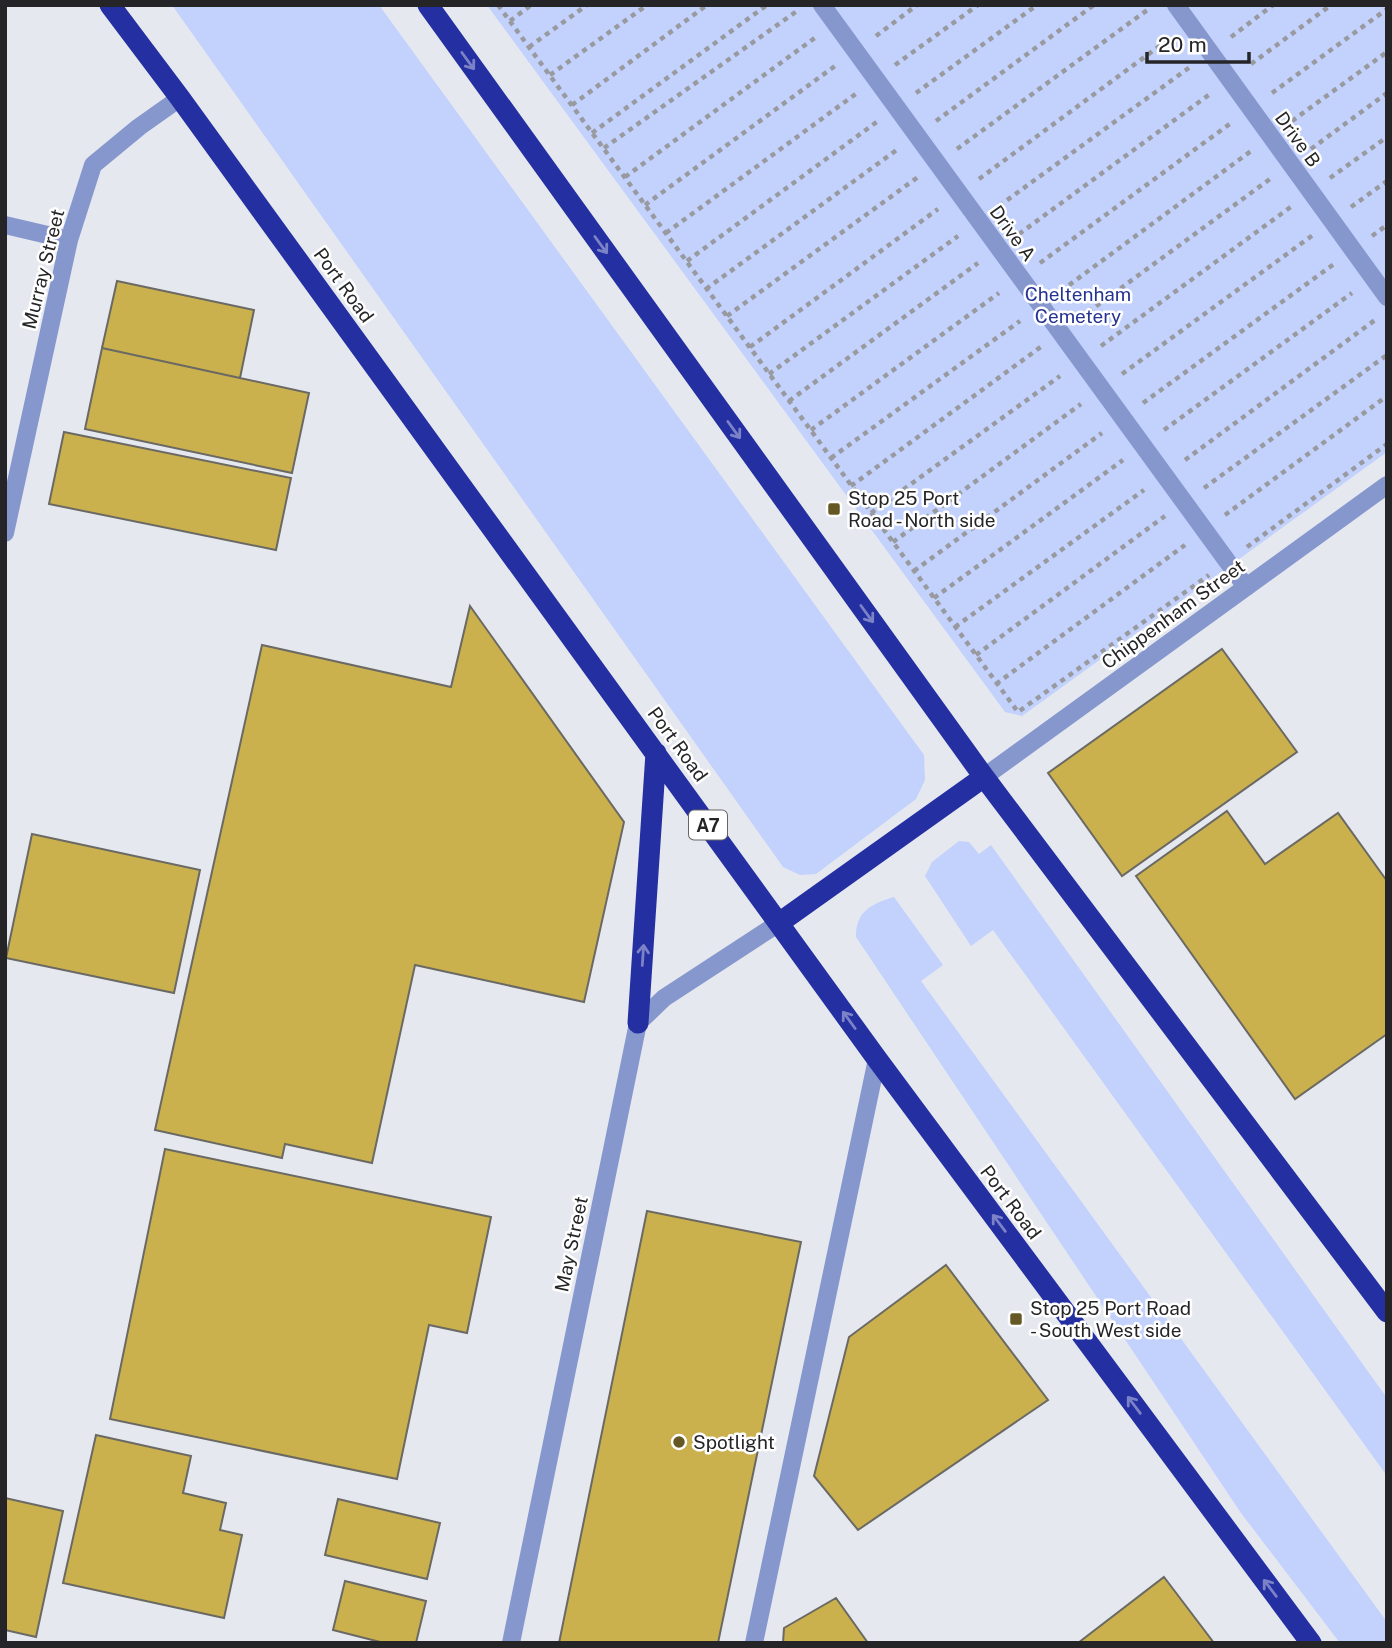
<svg xmlns="http://www.w3.org/2000/svg" width="1392" height="1648" font-family="'Public Sans',sans-serif">
	<style>
		.green { fill: #c3d1fd }
		.building { fill: #cbb14e; stroke: #6a6963; stroke-width: 2 }
		.lines { fill: none; stroke-linecap: round; stroke-linejoin: round }
		.path { stroke: #989a9f; stroke-width: 4.5; stroke-dasharray: 5 5; stroke-linecap: butt }
		.lane { stroke: #8697cd; stroke-width: 18 }
		.street { stroke: #8697cd; stroke-width: 18 }
		.highway { stroke: #242fa2; stroke-width: 21 }
		.oneway { stroke: #7c82c7 }
		.poi-dot { fill: #665825; stroke: #fff; stroke-width: 2.5 }
		.labels { text-anchor: middle; dominant-baseline: central; stroke-width: 5; stroke-linejoin: round; paint-order: stroke }
		.shield { fill: #fff; stroke: #666668; stroke-width: 2 }
		.shield-label { font-size: 18px; font-weight: bold; fill: #252528 }
		.street-label { font-size: 19px; fill: #252528; stroke: #fff }
		.park-label { font-size: 19px; fill: #263491; stroke: #fff }
		.poi-label { font-size: 19px; fill: #252528; stroke: #fff; text-anchor: start }
	</style>
	<rect width="100%" height="100%" fill="#e5e8ef"/>
	<path class="green" d="M 172,5 L 379,5 L 924,755 L 925,780 L 916,799 L 816,874 L 800,875 L 783,867 Z
		M 487,5 L 1387,5 L 1387,452 L 1022,716 L 1005,712 Z
		M 959,841 L 969,842 L 979,854 L 991,845 L 1387,1398 L 1387,1476 L 993,930 L 971,946 L 925,876 L 932,862 Z
		M 894,897 L 943,965 L 921,981 L 1387,1622 L 1387,1643 L 1340,1643 L 1241,1513 L 856,937 C 856,911 871,904 894,897 Z"/>
	<path class="building" d="M 117,281 L 254,310 L 240,378 L 102,348 Z
		M 102,348 L 309,393 L 292,473 L 85,429 Z
		M 64,432 L 291,478 L 276,550 L 49,504 Z
		M 470,606 L 624,822 L 584,1002 L 415,965 L 372,1163 L 285,1144 L 282,1158 L 155,1130 L 262,645 L 451,687 Z
		M 1222,649 L 1297,752 L 1122,876 L 1048,773 Z
		M 1227,811 L 1265,864 L 1338,813 L 1387,881 L 1387,1034 L 1295,1099 L 1136,876 Z
		M 32,834 L 200,870 L 174,993 L 6,958 Z
		M 165,1149 L 491,1217 L 467,1333 L 429,1325 L 397,1479 L 110,1419 Z
		M 647,1211 L 801,1242 L 718,1643 L 559,1643 Z
		M 946,1265 L 1048,1400 L 858,1530 L 814,1476 L 849,1337 Z
		M 96,1435 L 191,1456 L 183,1493 L 226,1503 L 220,1530 L 242,1535 L 224,1618 L 63,1583 Z
		M 5,1498 L 63,1511 L 36,1637 L 5,1630 Z
		M 338,1499 L 440,1523 L 427,1579 L 325,1555 Z
		M 1164,1577 L 1214,1643 L 1078,1643 Z
		M 345,1581 L 426,1601 L 416,1643 L 384,1643 L 333,1630 Z
		M 836,1598 L 868,1643 L 783,1643 L 784,1628 Z"/>
	<g class="lines">
		<path class="path" d="M 498,5 L 1018,712 L 1209,575
			M 510,21 L 531,5
			M 876,36 L 917,5
			M 1231,37 L 1273,5
			M 529,47 L 587,5
			M 1251,64 L 1331,5
			M 895,65 L 978,5
			M 550,75 L 647,5
			M 916,93 L 1037,5
			M 1272,93 L 1387,9
			M 572,105 L 707,5
			M 936,121 L 1094,5
			M 1292,121 L 1387,52
			M 592,133 L 767,5
			M 604,148 L 797,11
			M 957,149 L 1150,8
			M 1311,149 L 1387,93
			M 625,177 L 816,37
			M 1330,178 L 1387,137
			M 979,179 L 1169,39
			M 645,205 L 835,66
			M 999,206 L 1190,67
			M 1351,207 L 1387,181
			M 666,233 L 857,93
			M 1019,234 L 1210,94
			M 1372,236 L 1387,225
			M 687,261 L 878,121
			M 1040,263 L 1231,123
			M 706,289 L 898,149
			M 1061,291 L 1251,151
			M 727,316 L 918,177
			M 1080,318 L 1270,179
			M 1101,346 L 1292,206
			M 750,347 L 938,209
			M 769,374 L 958,236
			M 1122,374 L 1313,235
			M 789,401 L 978,263
			M 1143,403 L 1334,264
			M 811,430 L 999,293
			M 1164,430 L 1352,293
			M 831,458 L 1020,321
			M 1185,460 L 1375,320
			M 851,486 L 1042,346
			M 1204,488 L 1387,355
			M 871,513 L 1060,376
			M 1225,515 L 1387,396
			M 893,542 L 1081,404
			M 1247,547 L 1387,444
			M 914,571 L 1102,433
			M 934,598 L 1123,460
			M 955,627 L 1144,490
			M 976,655 L 1165,516
			M 996,684 L 1185,545"/>
		<path class="lane" d="M 822,5 L 1246,587
			M 1176,5 L 1387,297
			M 754,1643 L 877,1059"/>
		<path class="street" d="M 5,225 L 69,240
			M 5,533 L 69,240 L 93,165 L 139,127 L 180,98
			M 984,777 L 1387,485
			M 511,1643 L 638,1023 L 664,998 L 779,923"/>
		<path class="highway" d="M 110,5 L 180,98 L 877,1059 L 1311,1643
			M 428,5 L 984,777 L 1387,1312
			M 779,923 L 984,777
			M 638,1023 L 656,753"/>
	</g>
	<defs><path id="oneway-shaft" d="M-6 0H5M1.5-3L5.5 0L1.5 3" fill="none" stroke-width="1.6" stroke-linecap="round" stroke-linejoin="round" transform="scale(1.75)"/></defs>
	<g class="oneway">
		<use href="#oneway-shaft" transform="translate(468 61) rotate(54)"/>
		<use href="#oneway-shaft" transform="translate(601 245) rotate(54)"/>
		<use href="#oneway-shaft" transform="translate(734 430) rotate(54)"/>
		<use href="#oneway-shaft" transform="translate(867 614) rotate(54)"/>
		<use href="#oneway-shaft" transform="translate(643 955) rotate(-86)"/>
		<use href="#oneway-shaft" transform="translate(849 1020) rotate(-126)"/>
		<use href="#oneway-shaft" transform="translate(999 1223) rotate(-127)"/>
		<use href="#oneway-shaft" transform="translate(1134 1405) rotate(-127)"/>
		<use href="#oneway-shaft" transform="translate(1270 1588) rotate(-127)"/>
	</g>
	<g class="poi-dot">
		<rect x="827" y="502" width="14" height="14" rx="3.5"/>
		<rect x="1009" y="1312" width="14" height="14" rx="3.5"/>
		<circle cx="679" cy="1442" r="7"/>
	</g>
	<g class="labels">
		<rect class="shield" x="689" y="810.5" width="38" height="29" rx="5"/>
		<g class="shield-label">
			<text x="708" y="825">A7</text>
		</g>
		<g class="street-label">
			<text transform="translate(1298 139) rotate(54)">Drive B</text>
			<text transform="translate(1013 233) rotate(54)">Drive A</text>
			<text transform="translate(43 269) rotate(-76)">Murray Street</text>
			<text transform="translate(344 285) rotate(54)">Port Road</text>
			<text transform="translate(1173 614) rotate(-36)">Chippenham Street</text>
			<text transform="translate(678 744) rotate(54)">Port Road</text>
			<text transform="translate(1011 1202) rotate(53)">Port Road</text>
			<text transform="translate(571 1244) rotate(-78)">May Street</text>
		</g>
		<g class="park-label">
			<text x="1078" y="294">Cheltenham<tspan x="1078" dy="22">Cemetery</tspan></text>
		</g>
		<g class="poi-label">
			<text x="848" y="498">Stop 25 Port<tspan x="848" dy="22">Road - North side</tspan></text>
			<text x="1030" y="1308">Stop 25 Port Road<tspan x="1030" dy="22">- South West side</tspan></text>
			<text x="693" y="1442">Spotlight</text>
		</g>
	</g>
	<rect width="1392" height="1648" fill="none" stroke="#252528" stroke-width="14"/>
	<path d="M1147 52v10h102v-10" fill="none" stroke="#252528" stroke-width="3.5"/>
	<text x="1158" y="52" font-size="21" fill="#252528" stroke="#ffffff" stroke-width="5" paint-order="stroke">20 m</text>
</svg>
